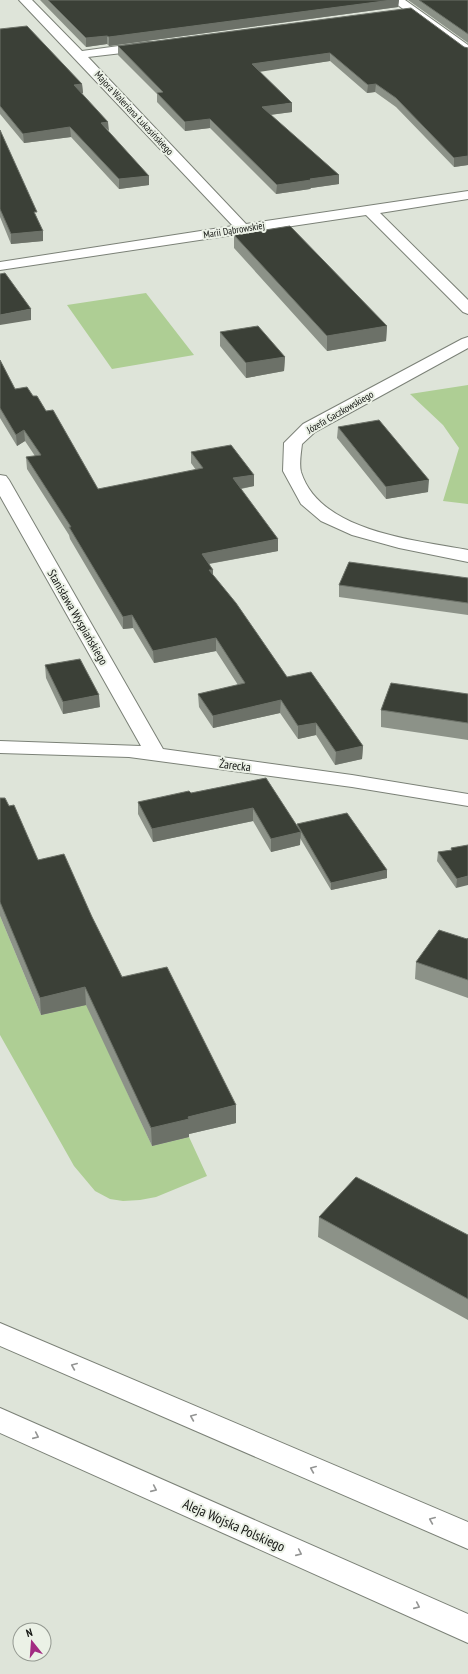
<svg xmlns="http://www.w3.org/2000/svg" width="468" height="1674" font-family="'PT Sans Narrow',sans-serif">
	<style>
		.green { fill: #aece94 }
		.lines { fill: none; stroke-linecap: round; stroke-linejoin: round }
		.minor-casing { stroke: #7b8177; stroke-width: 2 }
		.tertiary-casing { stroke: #7b8177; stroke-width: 2 }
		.primary-casing { stroke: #7b8177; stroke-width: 2 }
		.minor { fill: #fff; fill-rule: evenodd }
		.tertiary { fill: #fff; fill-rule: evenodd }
		.primary { fill: #fff; fill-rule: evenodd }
		.wall { fill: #8c9288 }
		.shaded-wall { fill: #6c7168 }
		.building { fill: #3b4037; stroke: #6c7168 }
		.oneway { stroke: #949594 }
		.labels { text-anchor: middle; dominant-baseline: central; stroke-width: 4; stroke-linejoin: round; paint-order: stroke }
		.far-street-label { font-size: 10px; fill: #121411; stroke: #ebf1e6 }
		.street-label { font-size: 12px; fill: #121411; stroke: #ebf1e6 }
		.near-street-label { font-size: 14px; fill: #121411; stroke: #ebf1e6 }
	</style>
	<rect width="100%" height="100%" fill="#dee4d9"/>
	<path class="green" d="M 146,293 L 194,355 L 112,369 L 67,305 Z
		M 468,385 L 468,504 L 443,501 L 459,448 L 443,425 L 410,394 Z
		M 0,916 L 41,1015 L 77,1007 L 86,1003 L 152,1146 L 189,1137 L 207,1176 L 156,1197 L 140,1200 L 123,1201 L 110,1199 L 95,1191 L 74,1166 L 0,1035 Z"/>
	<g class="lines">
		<defs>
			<path id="minor" d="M 19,0 L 32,0 L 82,51 L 148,42 L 152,43 L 154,46 L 152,49 L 148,50 L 88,57 L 246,224 L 468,191 L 468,199 L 380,213 L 468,300 L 468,314 L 463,312 L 366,215 L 0,270 L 0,262 L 233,226 Z
				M 468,337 L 468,348 L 315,432 L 302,444 C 301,452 299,464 301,472 C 320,532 415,540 468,550 L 468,562 L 399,548 L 352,535 L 321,521 L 301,504 L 283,471 L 284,443 L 303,424 L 462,339 Z
				M 0,475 L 6,476 L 9,480 L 163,749 L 352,775 L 468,794 L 468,806 L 352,787 L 129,757 L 0,753 L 0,741 L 141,746 L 0,496 Z"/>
			<path id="tertiary" d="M 391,0 L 405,0 L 468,45 L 468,55 L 464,54 Z"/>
			<path id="primary" d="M 0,1323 L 468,1522 L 468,1549 L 0,1346 Z
				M 0,1408 L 468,1614 L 468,1643 L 0,1433 Z"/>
		</defs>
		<use href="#minor" class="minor-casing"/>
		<use href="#tertiary" class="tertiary-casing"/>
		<use href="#primary" class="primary-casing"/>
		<use href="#minor" class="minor"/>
		<use href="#tertiary" class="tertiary"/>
		<use href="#primary" class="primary"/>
	</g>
	<path class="wall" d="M 40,0 L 399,0 L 398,7 L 109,46 L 107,44 L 86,47 Z
		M 408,0 L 468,0 L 468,43 Z
		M 0,29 L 82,84 L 83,93 L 82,93 L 108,131 L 149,185 L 119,189 L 71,137 L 24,143 L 0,114 Z
		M 118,46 L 464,47 L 468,48 L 468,165 L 454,167 L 396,107 L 375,92 L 367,93 L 330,61 L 259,71 L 292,112 L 270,115 L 339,175 L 339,184 L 311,188 L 310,189 L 276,194 L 210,128 L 185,131 L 157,102 L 157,94 L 118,55 Z
		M 0,130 L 37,218 L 43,241 L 11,244 L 0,217 Z
		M 234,235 L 387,326 L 386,341 L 327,351 L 234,248 Z
		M 220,332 L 285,357 L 284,371 L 246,378 L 220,346 Z
		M 0,360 L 15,389 L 33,396 L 46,411 L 98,489 L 196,470 L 191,463 L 191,452 L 254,475 L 254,486 L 241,489 L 278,551 L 209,564 L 213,570 L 213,575 L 287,677 L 363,746 L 362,759 L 335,765 L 316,735 L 298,739 L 280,713 L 213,728 L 199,707 L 198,694 L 238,685 L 216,651 L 154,663 L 133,628 L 123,629 L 70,539 L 69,535 L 27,469 L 26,457 L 35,456 L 25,441 L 17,446 L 0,418 Z
		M 338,427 L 428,492 L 386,499 L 337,438 Z
		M 468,578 L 468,615 L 339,597 L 339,585 Z
		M 45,665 L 100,707 L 63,714 L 46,678 Z
		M 468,694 L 468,740 L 381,727 L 381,710 Z
		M 266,778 L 297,827 L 297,824 L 387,870 L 387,878 L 331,890 L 300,838 L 300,845 L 271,852 L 253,821 L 153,842 L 138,814 L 138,802 L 191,793 Z
		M 0,798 L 9,806 L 38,860 L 92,917 L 122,977 L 236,1123 L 189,1134 L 189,1137 L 152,1146 L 86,1005 L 41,1015 L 0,916 Z
		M 468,845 L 456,888 L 437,861 L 438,852 L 451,850 L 451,848 Z
		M 468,938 L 468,998 L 415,979 L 416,962 Z
		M 319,1217 L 468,1235 L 468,1320 L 318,1237 Z"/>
	<path class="shaded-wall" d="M 392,0 L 399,0 L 398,7 L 109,46 L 109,37 Z
		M 107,36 L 107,44 L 86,47 L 86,38 Z
		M 330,53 L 330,61 L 252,73 L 252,64 Z
		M 82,84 L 83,93 L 75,94 L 74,85 Z
		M 376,84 L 375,92 L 367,93 L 368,85 Z
		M 292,103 L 292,112 L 261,116 L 262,107 Z
		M 210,119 L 210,128 L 185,131 L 185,122 Z
		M 108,122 L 109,131 L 101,123 Z
		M 70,127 L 71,137 L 24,143 L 23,134 Z
		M 468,156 L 468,165 L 454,167 L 454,158 Z
		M 339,175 L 339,184 L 311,188 L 310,189 L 276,194 L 277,185 L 310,179 Z
		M 149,176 L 149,185 L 119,189 L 119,179 Z
		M 43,231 L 43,241 L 11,244 L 11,234 Z
		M 31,309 L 31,320 L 0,325 L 0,315 Z
		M 387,326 L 386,341 L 327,351 L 327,336 Z
		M 285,357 L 284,371 L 246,378 L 246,363 Z
		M 24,430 L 25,441 L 17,446 L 16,435 Z
		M 254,475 L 254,486 L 233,490 L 233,478 Z
		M 429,480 L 428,492 L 386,499 L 386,487 Z
		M 278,539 L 278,551 L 202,565 L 202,554 Z
		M 209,570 L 213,570 L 213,581 Z
		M 132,615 L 133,628 L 123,629 L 123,617 Z
		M 216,638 L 216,651 L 154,663 L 153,651 Z
		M 99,695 L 100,707 L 63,714 L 63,702 Z
		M 281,700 L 280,713 L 213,728 L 213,716 Z
		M 316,723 L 316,735 L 298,739 L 298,726 Z
		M 363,746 L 362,759 L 335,765 L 336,752 Z
		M 253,808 L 253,821 L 153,842 L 152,829 Z
		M 301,832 L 300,845 L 271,852 L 271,839 Z
		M 387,870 L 387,878 L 331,890 L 331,883 Z
		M 468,876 L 468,885 L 456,888 L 457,879 Z
		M 85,987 L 86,1005 L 41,1015 L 40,998 Z
		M 236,1105 L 236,1123 L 189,1134 L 189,1137 L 152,1146 L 151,1128 L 188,1117 Z"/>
	<path class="building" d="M 48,0 L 392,0 L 109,37 L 107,36 L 86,38 Z
		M 419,0 L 468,0 L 468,34 Z
		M 411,8 L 464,47 L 468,48 L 468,156 L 454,158 L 396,98 L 376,84 L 368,85 L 330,53 L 252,64 L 292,103 L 262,107 L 339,175 L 310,179 L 311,180 L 277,185 L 210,119 L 185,122 L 157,93 L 163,92 L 118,46 Z
		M 27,26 L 82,84 L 74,85 L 108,122 L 101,123 L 149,176 L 119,179 L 70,127 L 23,134 L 0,106 L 0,29 Z
		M 0,130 L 37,212 L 34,212 L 43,231 L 11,234 L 0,209 Z
		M 290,226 L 387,326 L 327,336 L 234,235 Z
		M 5,273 L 31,309 L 0,315 L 0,274 Z
		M 258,326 L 285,357 L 246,363 L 220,332 Z
		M 0,360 L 15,389 L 27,387 L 33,396 L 37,396 L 46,411 L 53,410 L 98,489 L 203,468 L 191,452 L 231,445 L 254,475 L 233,478 L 278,539 L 202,554 L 213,570 L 209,570 L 236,603 L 287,677 L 311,672 L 363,746 L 336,752 L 316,723 L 298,726 L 281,700 L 213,716 L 198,694 L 245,683 L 216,638 L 153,651 L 132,615 L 123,617 L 69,527 L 71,527 L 26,457 L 41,455 L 24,430 L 16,435 L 0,408 Z
		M 379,420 L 429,480 L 386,487 L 338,427 Z
		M 349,562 L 468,578 L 468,603 L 339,585 Z
		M 80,659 L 99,695 L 63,702 L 45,665 Z
		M 391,683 L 468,694 L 468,723 L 381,710 Z
		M 266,778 L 301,832 L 271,839 L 253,808 L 152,829 L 138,802 L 189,791 L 191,793 Z
		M 0,798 L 5,798 L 9,806 L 14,805 L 38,860 L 64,854 L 92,917 L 122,977 L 167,967 L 236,1105 L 188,1117 L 189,1119 L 151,1128 L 85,987 L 40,998 L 0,902 Z
		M 347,813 L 387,870 L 331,883 L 297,824 Z
		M 468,845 L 468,876 L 457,879 L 438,852 L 452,850 L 451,848 Z
		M 439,930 L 467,939 L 468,938 L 468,980 L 416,962 Z
		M 356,1177 L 468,1235 L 468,1299 L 319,1217 Z"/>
	<defs><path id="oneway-chevron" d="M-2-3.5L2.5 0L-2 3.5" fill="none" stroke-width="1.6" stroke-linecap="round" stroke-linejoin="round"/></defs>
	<g class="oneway">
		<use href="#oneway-chevron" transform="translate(74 1366) rotate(-157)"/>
		<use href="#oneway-chevron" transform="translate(193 1417) rotate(-157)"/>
		<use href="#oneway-chevron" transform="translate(36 1436) rotate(24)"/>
		<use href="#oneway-chevron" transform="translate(313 1469) rotate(-157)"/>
		<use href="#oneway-chevron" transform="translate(154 1489) rotate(24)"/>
		<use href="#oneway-chevron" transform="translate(432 1520) rotate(-157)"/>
		<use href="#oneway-chevron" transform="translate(299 1553) rotate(24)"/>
		<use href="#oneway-chevron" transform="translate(417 1606) rotate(24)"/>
	</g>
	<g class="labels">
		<g class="far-street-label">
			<text transform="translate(134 113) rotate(47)">Majora Waleriana Łukasińskiego</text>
			<text transform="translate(234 230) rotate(-9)">Marii Dąbrowskiej</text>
			<text transform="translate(340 412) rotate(-30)">Józefa Gaczkowskiego</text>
		</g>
		<g class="street-label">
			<text transform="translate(78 617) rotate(60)">Stanisława Wyspiańskiego</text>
			<text transform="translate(235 765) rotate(7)">Żarecka</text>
		</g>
		<g class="near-street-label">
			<text transform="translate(234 1525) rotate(24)">Aleja Wojska Polskiego</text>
		</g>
	</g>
	<g transform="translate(32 1642) rotate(343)"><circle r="19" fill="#ebf1e6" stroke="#949991"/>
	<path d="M0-3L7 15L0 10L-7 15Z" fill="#a32b82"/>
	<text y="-6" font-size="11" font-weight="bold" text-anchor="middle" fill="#121411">N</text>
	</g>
</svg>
